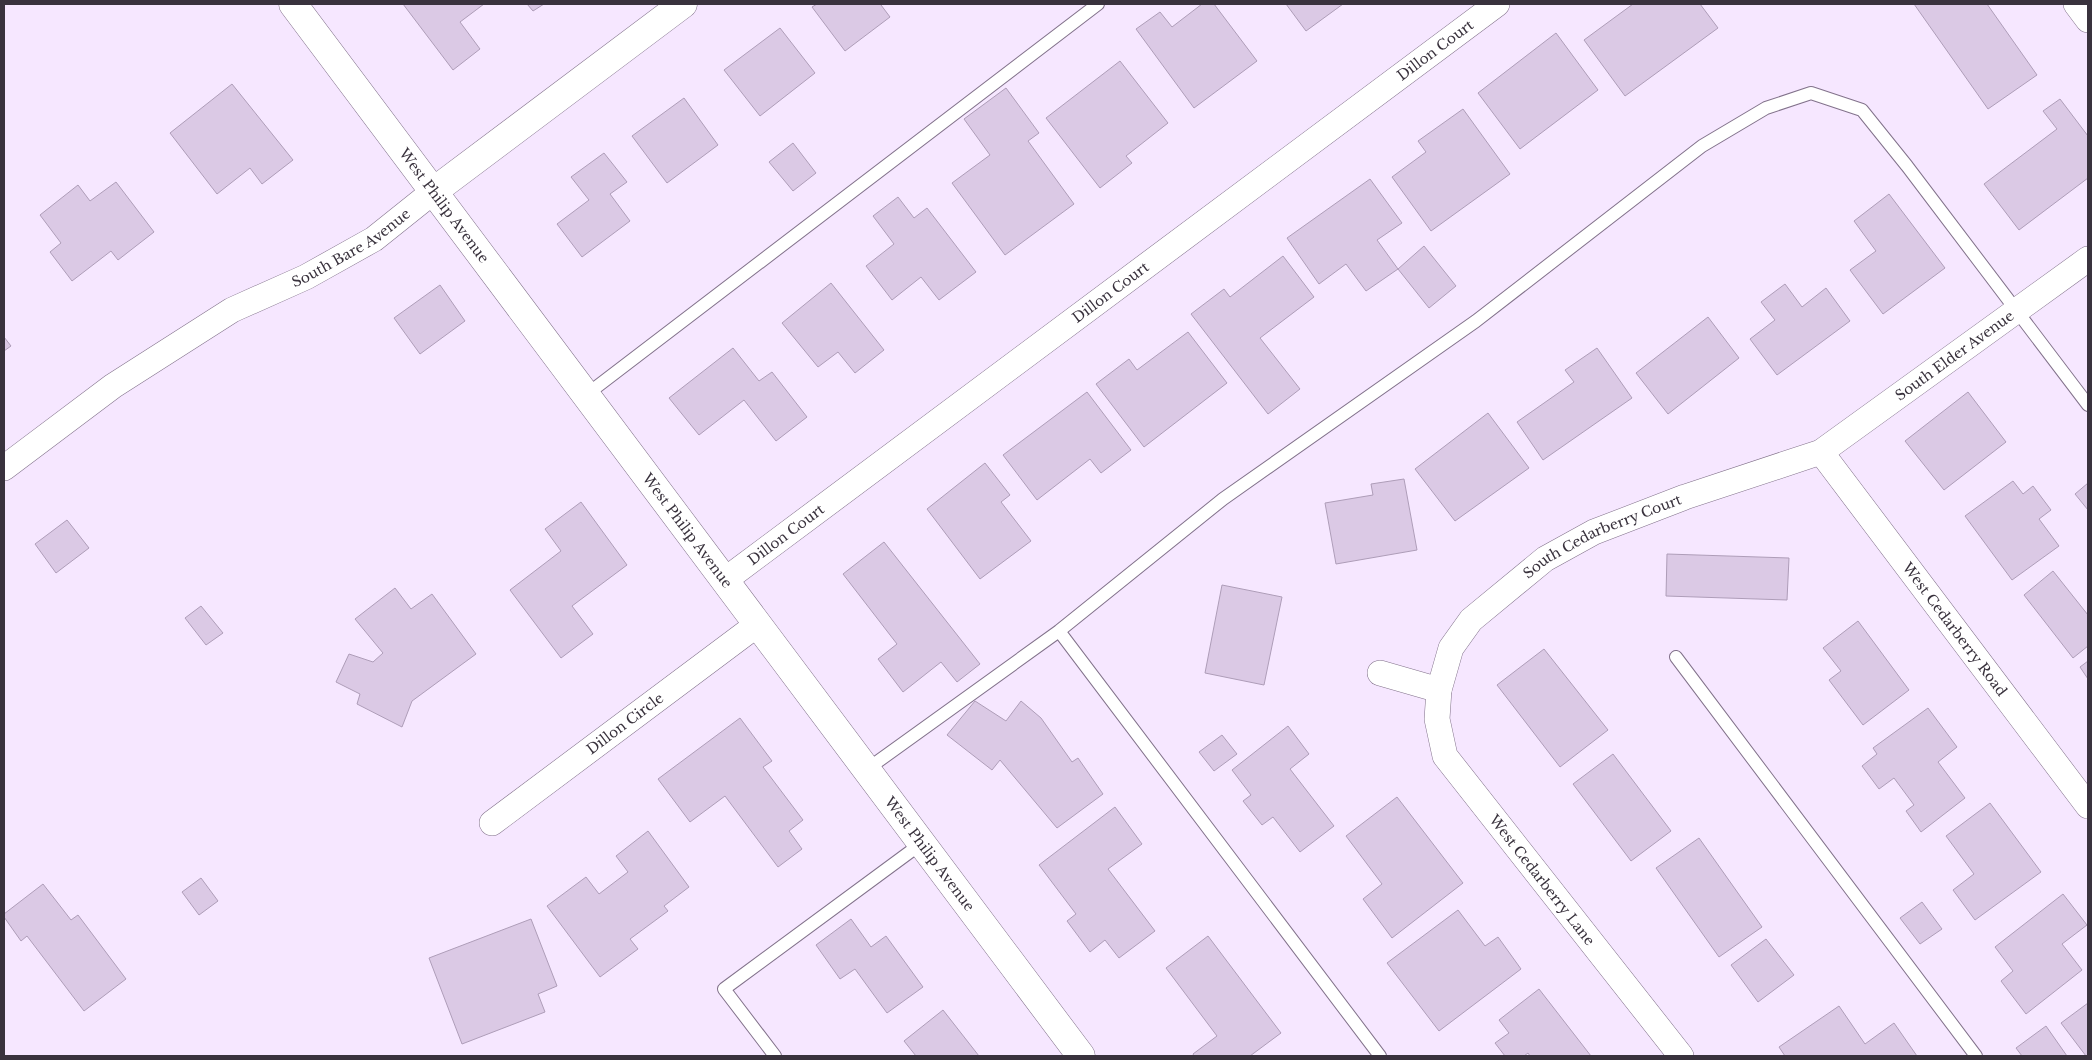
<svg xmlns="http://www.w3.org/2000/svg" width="2092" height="1060" font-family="'Libre Baskerville',serif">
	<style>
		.building { fill: #dbc9e5; stroke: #ae9db8 }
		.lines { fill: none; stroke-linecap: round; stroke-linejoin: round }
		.service-casing { stroke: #82728b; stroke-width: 14 }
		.minor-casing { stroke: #82728b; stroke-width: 26 }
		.tertiary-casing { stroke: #82728b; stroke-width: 29 }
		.service { stroke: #fff; stroke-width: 12 }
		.minor { stroke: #fff; stroke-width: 25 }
		.tertiary { stroke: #fff; stroke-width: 28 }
		.labels { text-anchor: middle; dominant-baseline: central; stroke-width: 4; stroke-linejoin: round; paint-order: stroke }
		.street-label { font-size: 14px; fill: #39323d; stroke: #fff }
	</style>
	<rect width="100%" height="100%" fill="#f6e7ff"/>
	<path class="building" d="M 403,4 L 484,4 L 460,22 L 480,49 L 453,70 Z
		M 527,4 L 544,4 L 533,11 Z
		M 817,4 L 883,4 L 881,5 L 890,17 L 845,51 L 812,7 Z
		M 1202,4 L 1214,4 L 1257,61 L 1194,108 L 1136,29 L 1160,12 L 1172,27 Z
		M 1286,4 L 1343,4 L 1306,31 Z
		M 1633,4 L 1700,4 L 1718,28 L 1625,96 L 1584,40 Z
		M 1914,4 L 1987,4 L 2037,75 L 1988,109 Z
		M 780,28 L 815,73 L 760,116 L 724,70 Z
		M 1556,33 L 1598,90 L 1520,149 L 1478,93 Z
		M 1120,61 L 1168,123 L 1126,156 L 1132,163 L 1100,188 L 1046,118 Z
		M 232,84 L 293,160 L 262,184 L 250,168 L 217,194 L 170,133 Z
		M 1006,88 L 1039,133 L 1028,141 L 1074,204 L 1005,255 L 952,183 L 990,155 L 964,119 Z
		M 684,98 L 718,145 L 667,183 L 632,136 Z
		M 2060,99 L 2088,136 L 2088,178 L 2019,230 L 1984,184 L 2057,129 L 2043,111 Z
		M 1463,109 L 1510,174 L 1431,231 L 1392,177 L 1426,152 L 1418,141 Z
		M 793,143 L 816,173 L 793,191 L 769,162 Z
		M 604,153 L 627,182 L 610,194 L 630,221 L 582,257 L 557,224 L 589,200 L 571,177 Z
		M 1370,179 L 1402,223 L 1377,240 L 1398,269 L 1366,291 L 1346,264 L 1319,284 L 1287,238 Z
		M 116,182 L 154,232 L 118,260 L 111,251 L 72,281 L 50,252 L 61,243 L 40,215 L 78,185 L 90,201 Z
		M 1889,194 L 1945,268 L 1883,314 L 1850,270 L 1876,251 L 1854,221 Z
		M 898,197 L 914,218 L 927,208 L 976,272 L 939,300 L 921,277 L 892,300 L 866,266 L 894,244 L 873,216 Z
		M 1424,246 L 1456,286 L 1429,308 L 1398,269 Z
		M 1283,256 L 1314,297 L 1260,338 L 1300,389 L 1268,414 L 1191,314 L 1224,289 L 1230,297 Z
		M 831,283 L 884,350 L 855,373 L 838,352 L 818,367 L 782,323 Z
		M 1785,284 L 1802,307 L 1826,288 L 1850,321 L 1777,375 L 1750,339 L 1775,320 L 1761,302 Z
		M 440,285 L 465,321 L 420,354 L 394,318 Z
		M 1708,317 L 1739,358 L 1668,414 L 1636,373 Z
		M 1188,332 L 1227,383 L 1144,447 L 1096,384 L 1129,359 L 1137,370 Z
		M 4,337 L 11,346 L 4,351 Z
		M 733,348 L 759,381 L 772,372 L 807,417 L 776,441 L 744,400 L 699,435 L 669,398 Z
		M 1597,348 L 1632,398 L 1543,460 L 1517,422 L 1574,382 L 1565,370 Z
		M 1087,392 L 1131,450 L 1101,473 L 1090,459 L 1037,500 L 1003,455 Z
		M 1968,392 L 2006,442 L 1944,490 L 1905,441 Z
		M 1488,413 L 1529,468 L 1455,521 L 1415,469 Z
		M 985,463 L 1010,495 L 1001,502 L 1031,541 L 980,579 L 927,509 Z
		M 1404,479 L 1417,550 L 1336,564 L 1325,503 L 1373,495 L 1371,484 Z
		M 2013,481 L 2023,494 L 2033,486 L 2051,510 L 2039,519 L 2059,546 L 2012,580 L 1965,516 Z
		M 2088,483 L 2088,510 L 2075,494 Z
		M 581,502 L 627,565 L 572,606 L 593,634 L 561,658 L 510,590 L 561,551 L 545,529 Z
		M 67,520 L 89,548 L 56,573 L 35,544 Z
		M 884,542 L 980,664 L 957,682 L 941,662 L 903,692 L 878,659 L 897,644 L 843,574 Z
		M 1667,554 L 1789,558 L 1787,600 L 1666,596 Z
		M 2053,571 L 2088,615 L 2088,646 L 2073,658 L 2024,595 Z
		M 1222,585 L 1282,597 L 1264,685 L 1205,673 Z
		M 395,588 L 411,609 L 432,594 L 476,654 L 412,701 L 402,727 L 357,704 L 360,694 L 336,682 L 349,654 L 373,662 L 383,653 L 355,619 Z
		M 201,606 L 223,633 L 206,645 L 185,618 Z
		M 1858,621 L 1909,690 L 1863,725 L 1829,680 L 1841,671 L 1823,648 Z
		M 1544,649 L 1608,730 L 1560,767 L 1497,685 Z
		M 2088,661 L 2088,679 L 2080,667 Z
		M 975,701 L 1006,721 L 1021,701 L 1041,718 L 1072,762 L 1078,758 L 1103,794 L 1057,828 L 1000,760 L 992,770 L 947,735 Z
		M 1928,708 L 1957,747 L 1938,762 L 1965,798 L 1921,832 L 1906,811 L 1914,805 L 1894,778 L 1879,789 L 1862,766 L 1877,754 L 1873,748 Z
		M 740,718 L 772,761 L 763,767 L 803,820 L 789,831 L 802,849 L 778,867 L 725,796 L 690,822 L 658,779 Z
		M 1288,726 L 1309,754 L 1290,769 L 1334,826 L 1300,852 L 1273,817 L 1262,825 L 1243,801 L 1251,795 L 1232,770 Z
		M 1222,735 L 1237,754 L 1214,771 L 1199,752 Z
		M 1613,754 L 1671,831 L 1631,861 L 1573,784 Z
		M 1397,797 L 1463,883 L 1392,938 L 1363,899 L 1382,884 L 1346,836 Z
		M 1990,803 L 2041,872 L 1975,920 L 1953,890 L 1974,874 L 1946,836 Z
		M 1115,807 L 1142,844 L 1108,869 L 1155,931 L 1119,958 L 1105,940 L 1090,952 L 1067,921 L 1076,914 L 1039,865 Z
		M 648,831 L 689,887 L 664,906 L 668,911 L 630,939 L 638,949 L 600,977 L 547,906 L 586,877 L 599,894 L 628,872 L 616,856 Z
		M 1699,838 L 1762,927 L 1719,957 L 1656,868 Z
		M 201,878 L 218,901 L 199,915 L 182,892 Z
		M 43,884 L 71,920 L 78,915 L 126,979 L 84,1011 L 27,936 L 21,941 L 4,917 L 4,914 Z
		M 2063,894 L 2087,925 L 2062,944 L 2082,970 L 2026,1014 L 2001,981 L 2013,971 L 1995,947 Z
		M 1922,902 L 1942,929 L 1920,944 L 1900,918 Z
		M 1458,910 L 1485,946 L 1498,937 L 1521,969 L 1439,1031 L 1387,963 Z
		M 531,919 L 557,986 L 538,994 L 545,1012 L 462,1044 L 429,958 Z
		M 851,919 L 871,947 L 886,936 L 923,987 L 887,1013 L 855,969 L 840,979 L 816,945 Z
		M 1208,936 L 1281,1033 L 1250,1056 L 1194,1056 L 1193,1054 L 1217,1036 L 1166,968 Z
		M 1766,939 L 1794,975 L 1758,1002 L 1731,965 Z
		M 1539,989 L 1591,1056 L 1530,1056 L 1528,1053 L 1524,1056 L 1505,1056 L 1495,1043 L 1509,1033 L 1499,1020 Z
		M 2088,1003 L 2088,1056 L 2086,1056 L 2061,1023 Z
		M 1839,1006 L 1865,1044 L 1894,1023 L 1917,1056 L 1785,1056 L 1779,1047 Z
		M 943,1010 L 979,1056 L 916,1056 L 904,1041 Z
		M 2046,1026 L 2067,1056 L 2022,1056 L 2016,1048 Z"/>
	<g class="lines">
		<defs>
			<path id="service" d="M 586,395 L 1098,4
				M 1059,631 L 1380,1056
				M 1676,657 L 1976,1056
				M 866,770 L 1059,631 L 1223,499 L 1476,321 L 1702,146 L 1766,108 L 1811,93 L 1862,110 L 1907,166 L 2088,405
				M 775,1056 L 724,989 L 922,843"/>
			<g id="minor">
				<path d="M 2076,4 L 2088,20"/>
				<path id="s1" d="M 1821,452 L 2088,806"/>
				<path id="s2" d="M 4,468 L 113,386 L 232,310 L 306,277 L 374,239 L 434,191"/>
				<path id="s3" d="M 725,580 L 1497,4"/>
				<path d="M 1380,673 L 1439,690"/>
				<path id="s4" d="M 492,823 L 758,624"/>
				<path id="s5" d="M 1681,1056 L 1445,756 L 1437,719 L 1439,690 L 1451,648 L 1471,620 L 1545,559 L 1594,532 L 1685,497 L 1821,452 L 2088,259"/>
			</g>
			<g id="tertiary">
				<path id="s6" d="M 293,4 L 1081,1056"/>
				<path d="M 434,191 L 683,4"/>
			</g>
		</defs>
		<use href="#service" class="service-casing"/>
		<use href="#minor" class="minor-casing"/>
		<use href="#tertiary" class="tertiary-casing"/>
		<use href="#service" class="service"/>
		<use href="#minor" class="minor"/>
		<use href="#tertiary" class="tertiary"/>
	</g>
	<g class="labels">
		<g class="street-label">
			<text stroke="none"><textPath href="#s3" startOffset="886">Dillon Court</textPath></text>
			<text stroke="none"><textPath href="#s6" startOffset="252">West Philip Avenue</textPath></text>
			<text stroke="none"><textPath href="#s2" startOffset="412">South Bare Avenue</textPath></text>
			<text stroke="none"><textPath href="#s3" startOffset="481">Dillon Court</textPath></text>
			<text stroke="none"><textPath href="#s5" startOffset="1084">South Elder Avenue</textPath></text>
			<text stroke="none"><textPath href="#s6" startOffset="658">West Philip Avenue</textPath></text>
			<text stroke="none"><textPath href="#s3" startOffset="76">Dillon Court</textPath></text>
			<text stroke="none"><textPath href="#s5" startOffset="684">South Cedarberry Court</textPath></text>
			<text stroke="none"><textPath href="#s1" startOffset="222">West Cedarberry Road</textPath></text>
			<text stroke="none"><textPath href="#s4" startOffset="166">Dillon Circle</textPath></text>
			<text stroke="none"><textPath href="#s6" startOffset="1062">West Philip Avenue</textPath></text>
			<text transform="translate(1542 880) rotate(52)">West Cedarberry Lane</text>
		</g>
	</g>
	<rect width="2092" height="1060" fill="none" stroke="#39323d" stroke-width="10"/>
</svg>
